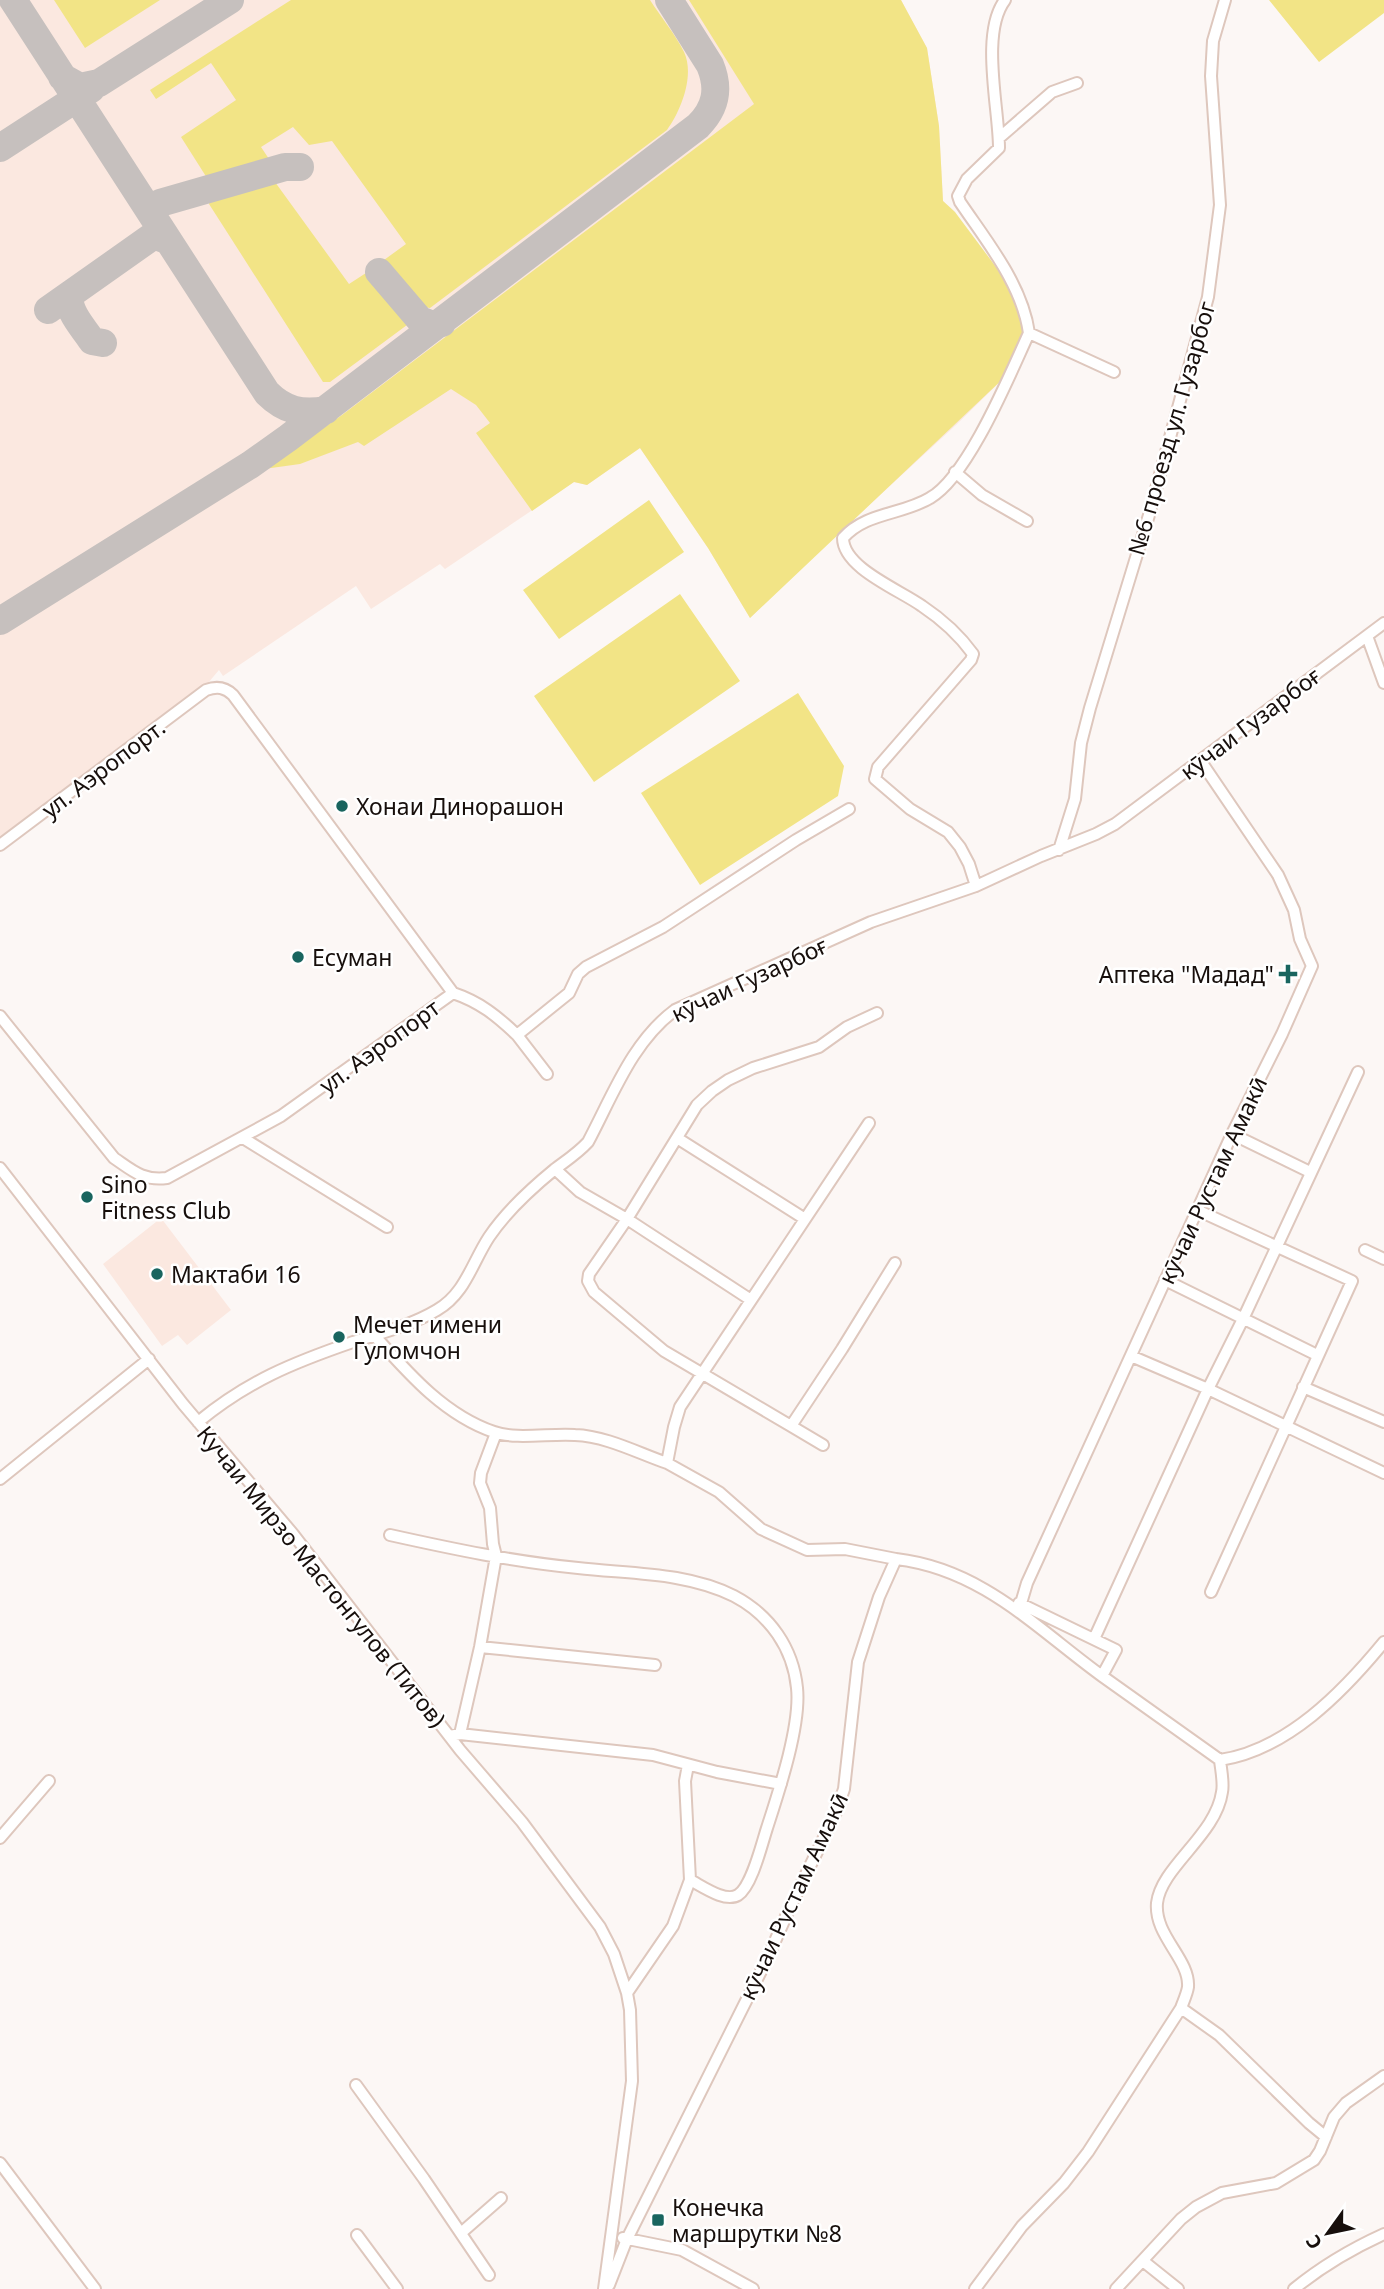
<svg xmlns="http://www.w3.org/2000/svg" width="1384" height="2289" font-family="'Noto Sans',sans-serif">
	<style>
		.built { fill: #fbe8e0 }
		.green { fill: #f2e486 }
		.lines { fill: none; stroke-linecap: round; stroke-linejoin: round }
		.taxiway { stroke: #c6c0be; stroke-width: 28 }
		.minor-casing { stroke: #dec7bd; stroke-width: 14 }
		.minor { stroke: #fff; stroke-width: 10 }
		.poi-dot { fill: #19655f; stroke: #fff; stroke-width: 2.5 }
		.labels { text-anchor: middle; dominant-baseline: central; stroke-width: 5; stroke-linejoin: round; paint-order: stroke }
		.street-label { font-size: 23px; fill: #170f0c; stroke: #fff }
		.poi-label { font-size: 23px; fill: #170f0c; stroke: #fff; text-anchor: start }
	</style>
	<rect width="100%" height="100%" fill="#fcf7f5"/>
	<path class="built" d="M 0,0 L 901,0 L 927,48 L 939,126 L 943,201 L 955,212 L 1007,375 L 956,425 L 816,554 L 750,618 L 708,548 L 640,448 L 587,485 L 574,482 L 445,569 L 440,564 L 371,609 L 356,586 L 223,676 L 219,670 L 208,683 L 0,839 Z
		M 161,1218 L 231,1310 L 187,1345 L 178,1335 L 162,1346 L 103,1264 Z"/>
	<path class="green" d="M 54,0 L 160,0 L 85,48 Z
		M 291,0 L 650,0 C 661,17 675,34 684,52 C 695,75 681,111 667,130 L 430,308 L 423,307 L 384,260 L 406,244 L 332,141 L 309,145 L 293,127 L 261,147 L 269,159 L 207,178 L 181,137 L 236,100 L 211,63 L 156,99 L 150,90 Z
		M 689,0 L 901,0 L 927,48 L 939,126 L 943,201 L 955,212 L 1005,279 L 1026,331 L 1007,375 L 750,618 L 708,548 L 640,448 L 587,485 L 574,482 L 532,511 L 476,433 L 490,423 L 476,405 L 451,389 L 364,446 L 358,442 L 300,464 L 264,469 L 342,415 L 754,104 Z
		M 1269,0 L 1384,0 L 1384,13 L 1319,62 Z
		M 270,178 L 275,182 L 349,284 L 366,273 L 407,325 L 330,382 L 323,382 L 209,204 L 210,198 L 217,193 Z
		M 649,500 L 684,552 L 559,639 L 523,590 Z
		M 680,594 L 740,681 L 594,782 L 534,696 Z
		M 798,693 L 844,766 L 838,796 L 700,885 L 641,793 Z"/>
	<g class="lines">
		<path class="taxiway" d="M 13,0 L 267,393 C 285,411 302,414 326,410
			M 62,77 L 80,87 L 99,83 L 230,0
			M 0,148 L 91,89
			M 152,215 L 160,203 L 285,167 L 300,167
			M 379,272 L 420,320 L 433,325 L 442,323
			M 71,294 C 65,310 84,328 92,341 L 103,343
			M 48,310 L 150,238 L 156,236 L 167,240
			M 0,621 L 250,465 L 288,438 L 698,126 C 716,108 720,89 710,65 L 669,0"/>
		<defs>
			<path id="minor" d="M 999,138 L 1052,92 L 1077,83
				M 1029,333 L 1114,372
				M 955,472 L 982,495 L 1027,521
				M 1367,636 L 1384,683
				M 0,845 L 206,690 C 217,686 225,687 233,695 L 453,993
				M 1059,850 L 1075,799 L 1081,743 L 1090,708 L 1149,515 L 1208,297 L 1220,205 L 1211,76 L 1213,41 L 1225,0
				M 976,886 L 969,864 L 960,847 L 948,832 L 910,809 L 875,779 L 878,767 L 971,660 L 973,654 C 960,636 940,618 922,606 C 900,590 843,568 843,538 C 866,512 902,515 930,498 C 968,477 1010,374 1029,333 C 1022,284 987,242 960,202 L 958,196 L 967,179 L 999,148 C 999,108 980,33 1005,0
				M 453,993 C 480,1002 497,1016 517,1035 L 569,993 L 578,974 L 586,967 L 663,927 L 796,840 L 849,809
				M 877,1013 L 847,1027 L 819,1047 L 753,1068 L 728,1080 L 712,1091 L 697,1105 L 627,1219 L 589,1274 L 588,1281 L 594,1292 L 664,1351 L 791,1426 L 842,1349 L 895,1263
				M 0,1016 L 114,1158 C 133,1171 143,1181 167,1178 L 281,1116 L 453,993
				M 517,1035 L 547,1074
				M 869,1123 L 680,1407 L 674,1427 L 667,1463 L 719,1492 L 761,1529 L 807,1550 L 845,1549 L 896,1559
				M 1232,1134 L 1310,1172
				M 243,1138 L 387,1227
				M 677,1138 L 805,1219
				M 0,1168 L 183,1404 L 293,1534 L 460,1750 L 522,1822 L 600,1927 L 614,1954 L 627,1993 L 630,2010 L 632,2081 L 604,2289
				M 555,1169 L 580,1192 L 627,1219 L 751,1300
				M 1197,1210 L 1352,1281 L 1211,1592
				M 1365,1250 L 1384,1259
				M 1165,1280 L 1317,1355
				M 374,1335 C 408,1373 444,1415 494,1432 C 516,1440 551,1433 575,1435 C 606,1436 638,1453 667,1463
				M 1131,1356 L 1208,1389 L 1384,1473
				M 1303,1387 L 1384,1422
				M 198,1422 C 248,1381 292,1363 353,1342 C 381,1333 412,1325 437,1310 C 465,1294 472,1263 489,1237 C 505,1213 533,1187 555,1169 C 567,1160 578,1153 588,1142 C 613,1095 632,1042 675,1010 L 871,922 L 976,886 L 1041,856 L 1096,834 L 1115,824 L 1384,623
				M 791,1426 L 823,1445
				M 0,1479 L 149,1359
				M 390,1535 C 453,1549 515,1562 578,1568 C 630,1574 686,1572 734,1596 C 770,1615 793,1648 797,1688 C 801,1725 779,1791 767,1828 C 762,1843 752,1886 738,1895 C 725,1903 702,1886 690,1880 L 673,1926 L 627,1993
				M 1019,1603 L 1116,1650 L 1102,1676
				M 1019,1610 L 1027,1583 L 1232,1134 L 1282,1034 L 1312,966 L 1300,939 L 1294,910 L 1278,875 L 1200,760
				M 1094,1639 L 1208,1389 L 1243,1319 L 1358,1072
				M 480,1647 L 655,1665
				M 460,1734 L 480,1647 L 496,1556 L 493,1544 L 490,1508 L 480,1483 L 481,1473 L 496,1433
				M 450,1736 L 460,1734 L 653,1755 L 717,1772 L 781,1784
				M 1220,1760 C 1287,1750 1343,1692 1384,1642
				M 688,1765 L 685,1781 L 690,1880
				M 0,1838 L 49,1781
				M 1181,2008 L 1219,2035 L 1309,2123 L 1326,2137
				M 356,2085 L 424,2179 L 489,2275
				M 0,2163 L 95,2289
				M 461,2233 L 501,2198
				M 357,2235 L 397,2289
				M 623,2238 L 682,2250 L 753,2289
				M 1143,2261 L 1178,2289
				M 609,2285 L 627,2239 L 768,1957 L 791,1905 L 835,1815 L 844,1789 L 858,1662 L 879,1597 L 896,1559 C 982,1569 1036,1628 1102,1676 C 1141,1704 1181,1732 1220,1760
				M 975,2289 L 1022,2226 L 1064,2183 L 1088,2152 L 1181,2008 C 1183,2002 1187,1994 1188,1987 C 1190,1959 1154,1936 1157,1903 C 1161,1867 1216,1835 1222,1792 C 1224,1783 1221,1770 1220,1760
				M 1116,2289 L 1181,2219 L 1196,2207 L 1222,2193 L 1276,2183 L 1314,2160 L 1320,2151 L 1334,2117 L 1346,2103 L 1384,2076
				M 1294,2289 C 1322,2266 1351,2249 1384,2234"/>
		</defs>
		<use href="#minor" class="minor-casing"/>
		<use href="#minor" class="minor"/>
	</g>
	<g class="poi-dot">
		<circle cx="342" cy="806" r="7"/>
		<circle cx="298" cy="957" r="7"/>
		<path d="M1284.5 963.5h7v7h7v7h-7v7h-7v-7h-7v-7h7z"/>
		<circle cx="87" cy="1197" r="7"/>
		<circle cx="157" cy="1274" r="7"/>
		<circle cx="339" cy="1337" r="7"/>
		<rect x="651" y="2213" width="14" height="14" rx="3.5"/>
	</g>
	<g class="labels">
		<g class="street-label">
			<text transform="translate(1171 428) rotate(-74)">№6 проезд ул. Гузарбог</text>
			<text transform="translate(1250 723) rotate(-37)">кӯчаи Гузарбоғ</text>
			<text transform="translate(103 768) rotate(-37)">ул. Аэропорт.</text>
			<text transform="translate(749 979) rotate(-25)">кӯчаи Гузарбоғ</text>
			<text transform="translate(379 1046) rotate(-36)">ул. Аэропорт</text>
			<text transform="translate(1212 1180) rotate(-65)">кӯчаи Рустам Амакӣ</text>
			<text transform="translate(322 1576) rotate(51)">Кучаи Мирзо Мастонгулов (Титов)</text>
			<text transform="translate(793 1896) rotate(-65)">кӯчаи Рустам Амакӣ</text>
		</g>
		<g class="poi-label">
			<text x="356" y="806">Хонаи Динорашон</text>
			<text x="312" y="957">Есуман</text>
			<text x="1274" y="974" text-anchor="end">Аптека "Мадад"</text>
			<text x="101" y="1184">Sino<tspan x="101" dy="26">Fitness Club</tspan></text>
			<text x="171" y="1274">Мактаби 16</text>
			<text x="353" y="1324">Мечет имени<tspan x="353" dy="26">Гуломчон</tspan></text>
			<text x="672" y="2207">Конечка<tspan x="672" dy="26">маршрутки №8</tspan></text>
		</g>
	</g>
	<g transform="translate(1328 2233) rotate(237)" stroke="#ffffff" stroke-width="5" paint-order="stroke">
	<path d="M0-5L12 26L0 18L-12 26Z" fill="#170f0c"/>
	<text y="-10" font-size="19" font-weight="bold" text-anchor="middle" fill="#170f0c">С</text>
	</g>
</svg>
